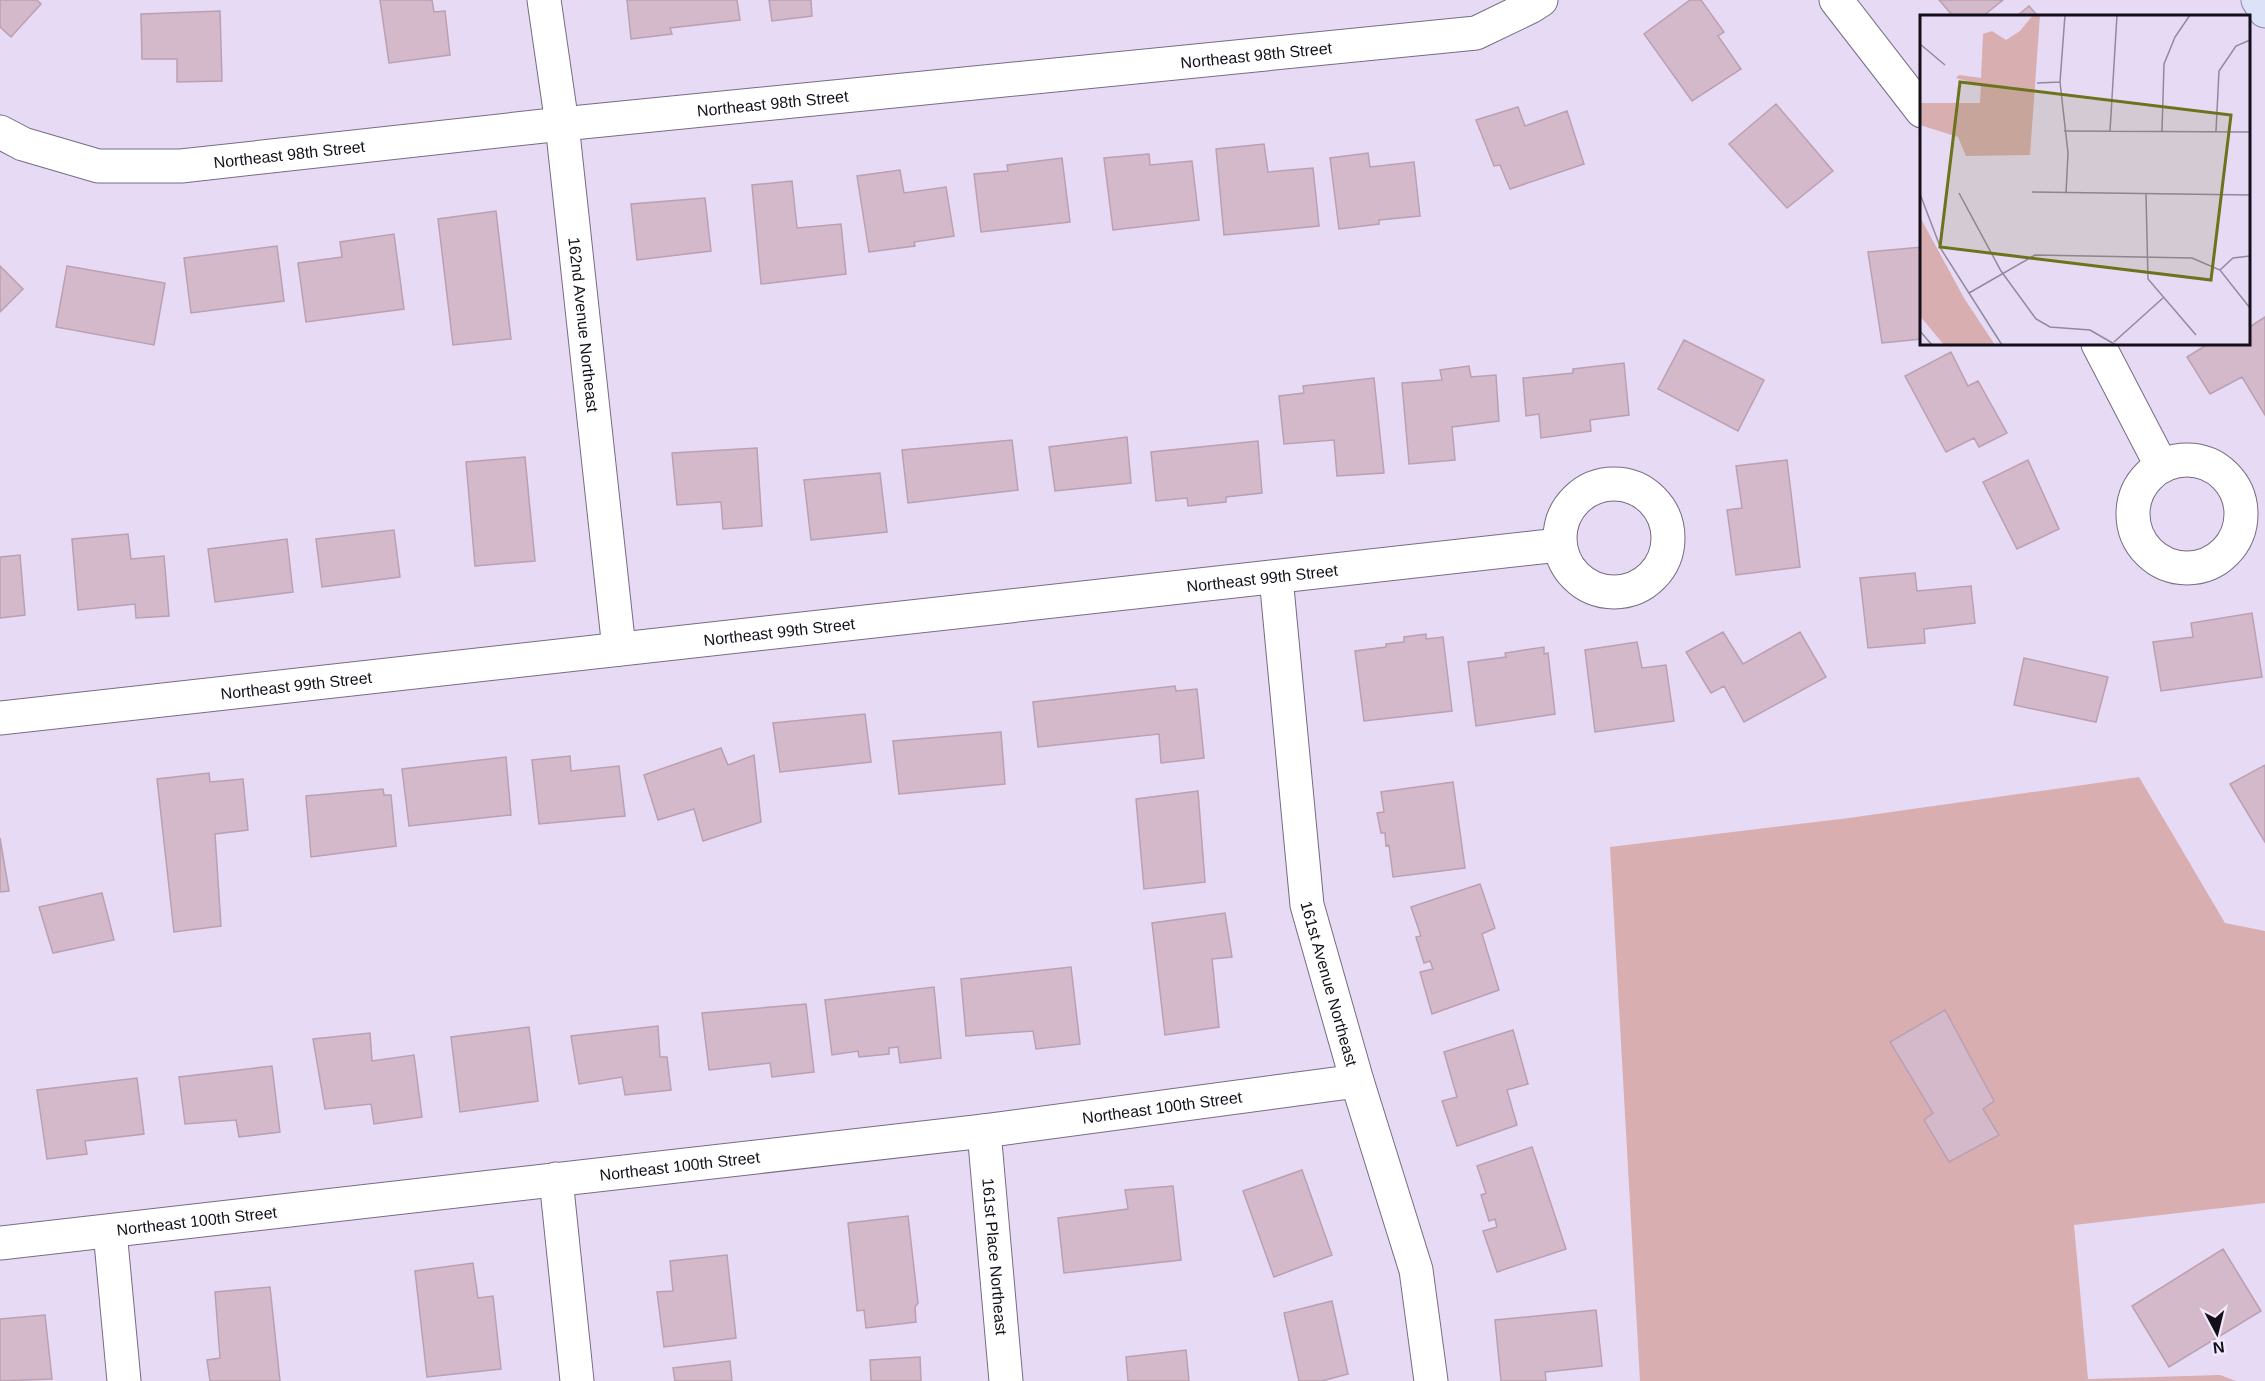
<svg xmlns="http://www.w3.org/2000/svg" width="2265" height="1381" font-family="Arial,sans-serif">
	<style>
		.green { fill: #d8aeb1 }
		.building { fill: #d4b9ca; stroke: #baa0b0; stroke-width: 1.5 }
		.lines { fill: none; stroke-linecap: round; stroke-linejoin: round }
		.minor-casing { stroke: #776c83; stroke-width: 35 }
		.major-casing { stroke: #868ba5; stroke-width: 35 }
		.minor { stroke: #fff; stroke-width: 33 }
		.major { stroke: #dce2f7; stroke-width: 33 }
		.labels { text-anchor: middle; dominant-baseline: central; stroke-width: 4.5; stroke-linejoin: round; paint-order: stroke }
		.street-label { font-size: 16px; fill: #130f18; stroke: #f2e9fe }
		.inset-road { fill: none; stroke: #92899d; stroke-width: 1.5 }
		.view { fill: #6b731c; fill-opacity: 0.15; stroke: #6b731c; stroke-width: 3 }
		.inset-edge { fill: none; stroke: #130f18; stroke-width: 3 }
	</style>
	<rect width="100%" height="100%" fill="#e6daf5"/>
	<path class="green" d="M 2139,777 L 2225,923 L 2265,931 L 2265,1203 L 2074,1225 L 2088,1379 L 2220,1375 L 2236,1381 L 1640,1381 L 1610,847 L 1849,818 Z"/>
	<path class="building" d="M 0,0 L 37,0 L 41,4 L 11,37 L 0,27 Z
		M 380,0 L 432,0 L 434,12 L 445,11 L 450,55 L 389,63 Z
		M 627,0 L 737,0 L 740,20 L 670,28 L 672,34 L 631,39 Z
		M 769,0 L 811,0 L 812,16 L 772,21 Z
		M 1690,0 L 1701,0 L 1724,32 L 1718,36 L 1741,69 L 1692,101 L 1644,34 Z
		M 1939,0 L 2003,0 L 1983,16 L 1953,16 Z
		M 2029,6 L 2038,16 L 2017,16 Z
		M 220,11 L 222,81 L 177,82 L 177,59 L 142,59 L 141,14 Z
		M 1776,104 L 1833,171 L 1787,208 L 1729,144 Z
		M 1518,107 L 1525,126 L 1567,111 L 1584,164 L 1510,189 L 1500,165 L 1494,166 L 1476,120 Z
		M 1264,144 L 1268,172 L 1313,168 L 1319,226 L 1224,235 L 1216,149 Z
		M 1368,153 L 1370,167 L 1414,162 L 1420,216 L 1379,220 L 1379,224 L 1339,229 L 1330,158 Z
		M 1149,154 L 1150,165 L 1192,161 L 1199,220 L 1113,230 L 1104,158 Z
		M 1062,158 L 1070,222 L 981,232 L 974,174 L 1008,171 L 1007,165 Z
		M 900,170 L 904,193 L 946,187 L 954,236 L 914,242 L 915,246 L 869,252 L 857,176 Z
		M 792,181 L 797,228 L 841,224 L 846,274 L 761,284 L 752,185 Z
		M 705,198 L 711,251 L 637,260 L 631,204 Z
		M 496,211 L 511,339 L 453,345 L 438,219 Z
		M 394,234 L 404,309 L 306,322 L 298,263 L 342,257 L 340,242 Z
		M 277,246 L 284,301 L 191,313 L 184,258 Z
		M 1922,247 L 1922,339 L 1882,343 L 1868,252 Z
		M 0,266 L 23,289 L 0,312 Z
		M 67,266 L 165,283 L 154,345 L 56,327 Z
		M 2265,317 L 2265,415 L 2242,377 L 2210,394 L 2187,357 L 2208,344 L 2248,344 L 2248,328 Z
		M 1684,340 L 1764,380 L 1738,431 L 1658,389 Z
		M 1951,352 L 1968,386 L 1978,381 L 2007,433 L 1979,447 L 1974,438 L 1946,452 L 1905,376 Z
		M 1624,363 L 1629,415 L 1590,420 L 1591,431 L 1541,438 L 1539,414 L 1526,416 L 1523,378 L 1573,373 L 1573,369 Z
		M 1469,366 L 1471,377 L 1496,375 L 1499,421 L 1452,427 L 1455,460 L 1409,464 L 1402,383 L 1442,380 L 1440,370 Z
		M 1374,378 L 1384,473 L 1337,476 L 1334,440 L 1284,444 L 1279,396 L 1304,393 L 1303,386 Z
		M 1127,437 L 1131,483 L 1055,491 L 1049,447 Z
		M 1012,440 L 1018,490 L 908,503 L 902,450 Z
		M 1258,441 L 1262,493 L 1226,497 L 1226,502 L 1188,506 L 1187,498 L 1156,501 L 1151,452 Z
		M 757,448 L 762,526 L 723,529 L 721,502 L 677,505 L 672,453 Z
		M 525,457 L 535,561 L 475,566 L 466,462 Z
		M 1787,460 L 1800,567 L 1736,575 L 1727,510 L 1742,508 L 1736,466 Z
		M 2028,460 L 2059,529 L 2017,549 L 1983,482 Z
		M 880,473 L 887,532 L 811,540 L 804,480 Z
		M 394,530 L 400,577 L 322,587 L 316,539 Z
		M 128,534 L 131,559 L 164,556 L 169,616 L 136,618 L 135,604 L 78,610 L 72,539 Z
		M 287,539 L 293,592 L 215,602 L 208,549 Z
		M 20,555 L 25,615 L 0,618 L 0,557 Z
		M 1915,573 L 1917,591 L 1971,586 L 1975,623 L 1924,629 L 1925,643 L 1868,648 L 1860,578 Z
		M 2252,613 L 2262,677 L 2161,691 L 2153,642 L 2193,637 L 2191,623 Z
		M 1723,632 L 1743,664 L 1800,632 L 1826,677 L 1744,722 L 1724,686 L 1711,693 L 1686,652 Z
		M 1426,634 L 1426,639 L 1443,637 L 1452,711 L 1364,721 L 1355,651 L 1386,647 L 1386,644 L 1404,642 L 1404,637 Z
		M 1637,642 L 1642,668 L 1666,665 L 1674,721 L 1595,732 L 1585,650 Z
		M 1544,647 L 1544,654 L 1548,653 L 1555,714 L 1476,726 L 1468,662 L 1506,657 L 1505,653 Z
		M 2024,658 L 2108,677 L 2096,722 L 2014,705 Z
		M 1175,686 L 1176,691 L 1197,689 L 1204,758 L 1161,763 L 1159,734 L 1038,747 L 1033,702 Z
		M 865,714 L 871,762 L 780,772 L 773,723 Z
		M 1001,732 L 1005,784 L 899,794 L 893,741 Z
		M 721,748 L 728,765 L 754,755 L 761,822 L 703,841 L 694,809 L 658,820 L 644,775 Z
		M 570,756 L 571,771 L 619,766 L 625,816 L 539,824 L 532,760 Z
		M 506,757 L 511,815 L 409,826 L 402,769 Z
		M 2265,765 L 2265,842 L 2230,784 Z
		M 209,773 L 210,782 L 243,779 L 248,830 L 215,834 L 221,926 L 174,932 L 157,779 Z
		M 1453,782 L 1465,868 L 1393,877 L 1389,845 L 1386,846 L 1385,833 L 1381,833 L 1377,813 L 1384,812 L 1381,792 Z
		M 383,789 L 384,795 L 391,795 L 396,846 L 311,857 L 306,796 Z
		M 1198,791 L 1205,882 L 1144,889 L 1136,799 Z
		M 0,838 L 9,891 L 0,892 Z
		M 1480,884 L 1495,928 L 1482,934 L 1499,990 L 1432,1014 L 1420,972 L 1433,969 L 1430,961 L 1424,963 L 1416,937 L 1421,936 L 1411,907 Z
		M 102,893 L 114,940 L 53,953 L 39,907 Z
		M 1225,913 L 1232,957 L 1212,959 L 1219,1027 L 1165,1035 L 1152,923 Z
		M 1071,967 L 1080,1044 L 1036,1049 L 1033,1031 L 966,1036 L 961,979 Z
		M 934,987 L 941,1058 L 900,1063 L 898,1047 L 889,1048 L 889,1054 L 859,1057 L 858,1051 L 832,1055 L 825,1000 Z
		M 806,1004 L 814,1072 L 772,1077 L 770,1063 L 709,1070 L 702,1013 Z
		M 1945,1010 L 1994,1101 L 1983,1109 L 1999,1135 L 1949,1162 L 1924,1120 L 1933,1113 L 1890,1042 Z
		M 658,1026 L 660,1057 L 667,1057 L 671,1090 L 625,1095 L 622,1077 L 579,1084 L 571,1036 Z
		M 529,1027 L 538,1101 L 460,1112 L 451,1037 Z
		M 1513,1030 L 1528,1084 L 1507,1090 L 1517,1125 L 1457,1146 L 1442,1101 L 1457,1097 L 1444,1052 Z
		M 370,1033 L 372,1061 L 414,1055 L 422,1117 L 374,1124 L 371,1104 L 325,1109 L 313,1039 Z
		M 272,1066 L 280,1132 L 239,1137 L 236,1120 L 185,1124 L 179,1077 Z
		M 137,1078 L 144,1134 L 85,1141 L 87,1154 L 47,1159 L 37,1090 Z
		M 1532,1147 L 1566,1249 L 1497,1272 L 1483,1231 L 1497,1227 L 1495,1219 L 1489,1221 L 1481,1195 L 1486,1193 L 1477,1166 Z
		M 1302,1170 L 1332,1255 L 1274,1277 L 1243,1191 Z
		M 1173,1186 L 1181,1260 L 1064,1273 L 1058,1218 L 1128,1209 L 1125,1190 Z
		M 908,1216 L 918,1303 L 915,1307 L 916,1322 L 866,1328 L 864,1310 L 857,1311 L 848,1223 Z
		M 2223,1249 L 2261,1311 L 2169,1367 L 2132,1306 Z
		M 727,1255 L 736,1338 L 664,1347 L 657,1292 L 673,1291 L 670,1261 Z
		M 473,1263 L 478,1298 L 493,1296 L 501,1369 L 427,1377 L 415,1271 Z
		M 270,1287 L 280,1381 L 210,1381 L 207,1360 L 220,1358 L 215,1292 Z
		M 1332,1301 L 1348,1374 L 1322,1381 L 1299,1381 L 1284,1313 Z
		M 1596,1310 L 1602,1366 L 1545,1372 L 1546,1381 L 1501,1381 L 1495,1320 Z
		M 45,1315 L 52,1379 L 0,1381 L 0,1319 Z
		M 1186,1350 L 1189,1381 L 1128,1381 L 1126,1357 Z
		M 920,1357 L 921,1381 L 871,1381 L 870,1360 Z
		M 730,1361 L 732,1381 L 675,1381 L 673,1368 Z"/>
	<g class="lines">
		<defs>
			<g id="minor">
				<path id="s1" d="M 544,0 L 562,124 L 619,649"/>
				<path d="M 1836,0 L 1922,111"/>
				<path id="s2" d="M 0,132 L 23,144 L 98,166 L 181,166 L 562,124 L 1476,33 L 1530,7 L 1541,0"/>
				<path d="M 2098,344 L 2161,465"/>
				<circle cx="2187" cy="514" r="54"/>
				<circle cx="1614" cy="538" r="54"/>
				<path id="s3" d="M 1276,577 L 1307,905 L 1357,1081 L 1416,1270 L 1431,1381"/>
				<path id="s4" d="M 0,718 L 1559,545"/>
				<path id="s5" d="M 984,1131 L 1006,1381"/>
				<path d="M 556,1179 L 577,1381"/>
				<path d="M 110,1231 L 124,1381"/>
				<path id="s6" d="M 0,1243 L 984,1131 L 1357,1081"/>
			</g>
			<path id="major" d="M 2258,0 L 2265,11"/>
		</defs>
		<use href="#minor" class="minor-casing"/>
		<use href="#major" class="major-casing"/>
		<use href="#minor" class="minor"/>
		<use href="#major" class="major"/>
	</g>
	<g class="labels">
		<g class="street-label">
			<text stroke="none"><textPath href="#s2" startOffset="1268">Northeast 98th Street</textPath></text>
			<text stroke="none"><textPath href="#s2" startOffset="782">Northeast 98th Street</textPath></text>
			<text stroke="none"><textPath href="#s2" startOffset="296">Northeast 98th Street</textPath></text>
			<text stroke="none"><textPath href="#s1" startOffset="327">162nd Avenue Northeast</textPath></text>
			<text stroke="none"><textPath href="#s4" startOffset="1270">Northeast 99th Street</textPath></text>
			<text stroke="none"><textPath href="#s4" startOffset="784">Northeast 99th Street</textPath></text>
			<text stroke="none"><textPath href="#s4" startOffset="298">Northeast 99th Street</textPath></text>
			<text stroke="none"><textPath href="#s3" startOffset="411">161st Avenue Northeast</textPath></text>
			<text stroke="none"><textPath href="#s6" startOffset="1170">Northeast 100th Street</textPath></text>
			<text stroke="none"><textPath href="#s6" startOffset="684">Northeast 100th Street</textPath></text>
			<text stroke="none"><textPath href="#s6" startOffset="198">Northeast 100th Street</textPath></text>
			<text stroke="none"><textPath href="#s5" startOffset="126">161st Place Northeast</textPath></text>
		</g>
	</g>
	<g transform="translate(1920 15)">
		<rect width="330" height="330" fill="#e6daf5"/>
		<path d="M 113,0 L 120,0 L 110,140 L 46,141 L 38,122 L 0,110 L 0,88 L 60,88 L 61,70 L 36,63 L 39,60 L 61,63 L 63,19 L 72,16 L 86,25 L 100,16 ZM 0,202 L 44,283 L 75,330 L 24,330 L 0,301 Z" fill="#d8aeb1"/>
		<path class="inset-road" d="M 145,0 L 140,67 L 148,138 L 146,178M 0,29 L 25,50M 117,68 L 140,67M 144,116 L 330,117M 190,116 L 197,0M 242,116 L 244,49 L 255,22 L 270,0M 296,116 L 299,56 L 316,31 L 330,25M 112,177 L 330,180M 39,178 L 81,256 L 116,304 L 130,312 L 170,315 L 196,330M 0,179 L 21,234 L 82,330M 226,179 L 228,264 L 276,320M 300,255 L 313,243 L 330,241M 49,278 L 115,240 L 272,243 L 300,255 L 330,293M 0,316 L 12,330M 194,327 L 243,283"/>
		<path class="view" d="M 40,67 L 311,100 L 291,265 L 20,232 Z"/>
		<rect width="330" height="330" class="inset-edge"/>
	</g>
	<g transform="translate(2217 1333) rotate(173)" stroke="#f2e9fe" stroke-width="4.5" paint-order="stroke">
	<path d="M0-4.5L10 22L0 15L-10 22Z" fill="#130f18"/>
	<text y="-9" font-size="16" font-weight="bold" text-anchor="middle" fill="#130f18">N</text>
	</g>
</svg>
